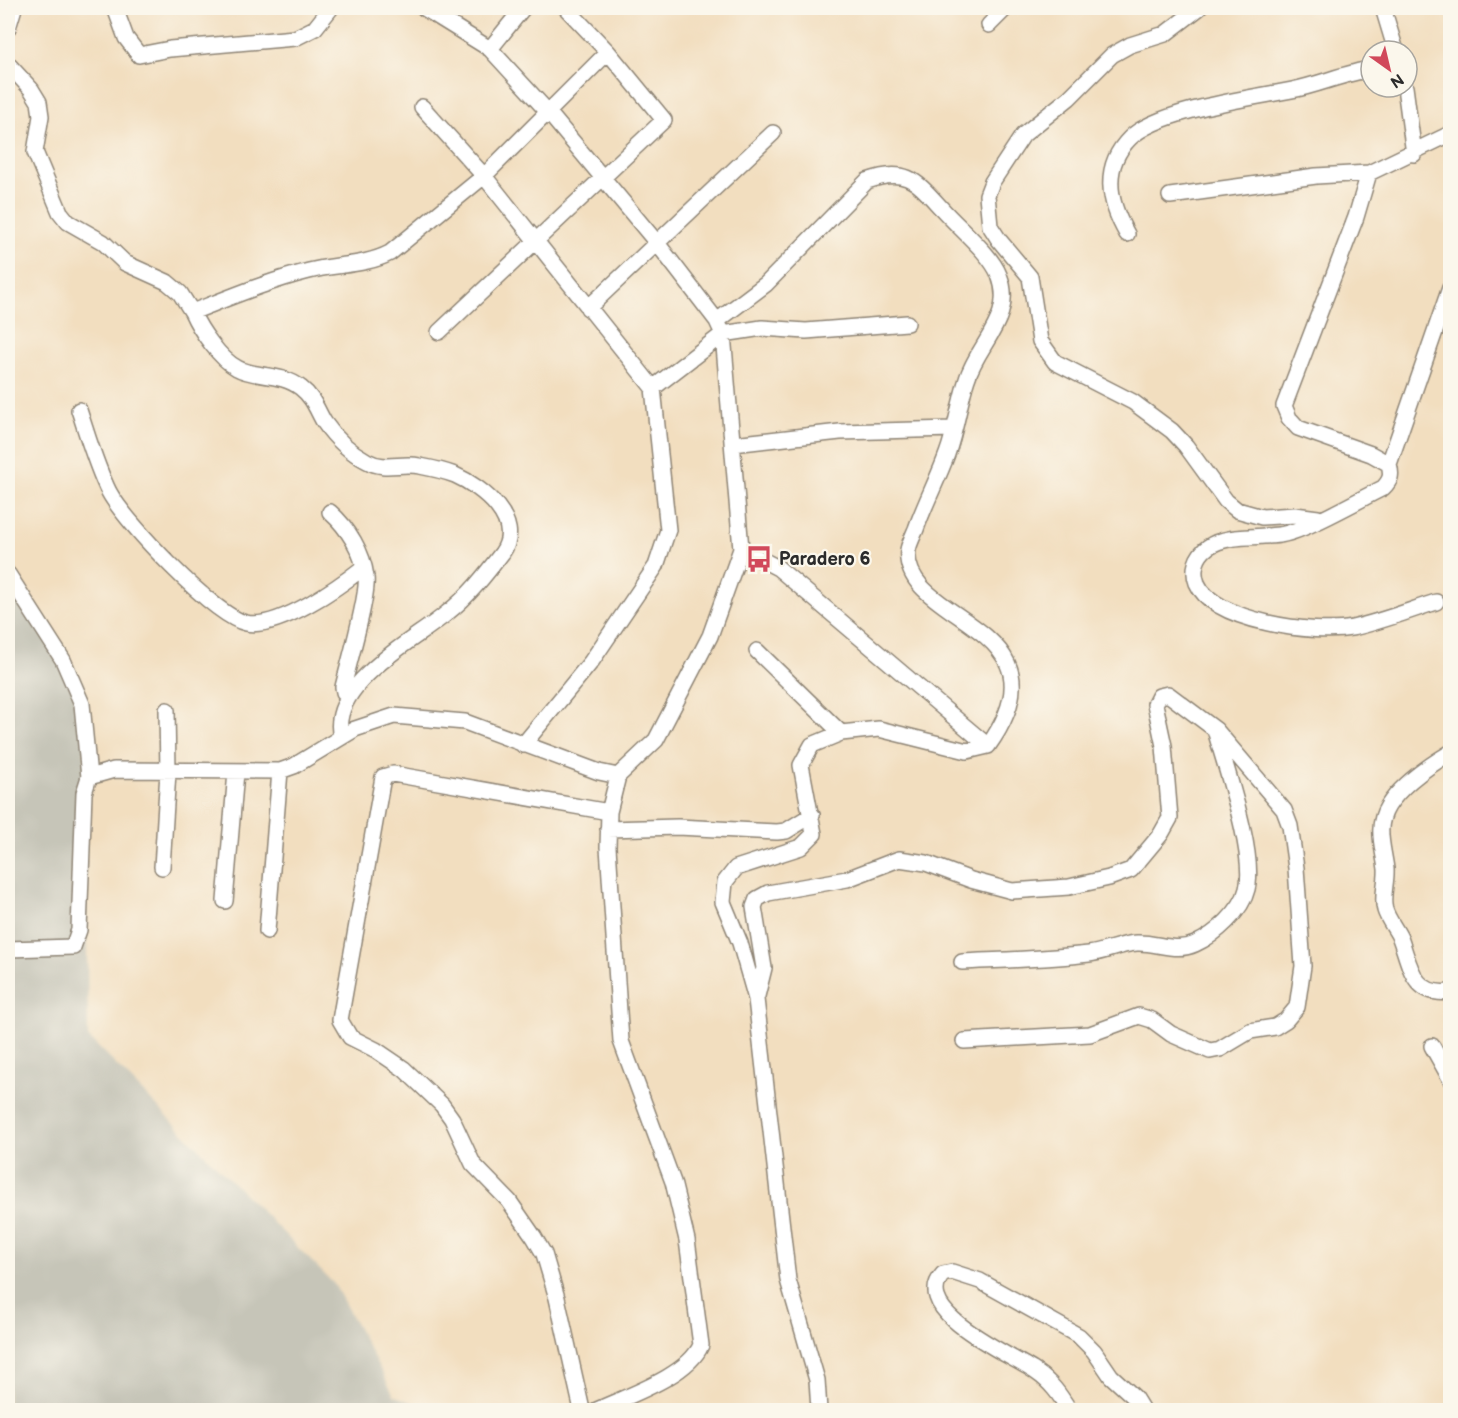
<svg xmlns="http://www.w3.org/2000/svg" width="1458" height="1418" font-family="'Balsamiq Sans',sans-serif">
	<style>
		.industrial { fill: #c6c5b8 }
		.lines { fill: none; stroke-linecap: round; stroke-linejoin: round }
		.minor-casing { stroke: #8e8475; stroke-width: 18 }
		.minor { stroke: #fff; stroke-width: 15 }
		.labels { text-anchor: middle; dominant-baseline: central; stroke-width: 4.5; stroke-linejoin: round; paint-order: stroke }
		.poi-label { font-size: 18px; font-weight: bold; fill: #2b2b2b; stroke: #fbf7ec; text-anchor: start }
	</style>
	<rect width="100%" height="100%" fill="#fbf7ec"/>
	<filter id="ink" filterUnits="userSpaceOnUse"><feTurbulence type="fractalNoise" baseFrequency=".0167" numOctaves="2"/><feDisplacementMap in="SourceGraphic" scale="12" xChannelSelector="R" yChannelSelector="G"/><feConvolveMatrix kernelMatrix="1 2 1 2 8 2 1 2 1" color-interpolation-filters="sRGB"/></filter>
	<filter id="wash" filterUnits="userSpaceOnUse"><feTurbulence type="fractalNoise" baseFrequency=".008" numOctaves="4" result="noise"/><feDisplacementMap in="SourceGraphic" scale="24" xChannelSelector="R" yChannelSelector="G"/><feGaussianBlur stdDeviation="1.35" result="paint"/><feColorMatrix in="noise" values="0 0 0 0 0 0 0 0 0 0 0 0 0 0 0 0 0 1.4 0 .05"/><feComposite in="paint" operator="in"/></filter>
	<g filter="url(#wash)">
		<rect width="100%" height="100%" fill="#f2debf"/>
		<path class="industrial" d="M 8,572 L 84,684 L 88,1037 L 334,1284 L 394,1395 L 429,1410 L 8,1410 Z"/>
	</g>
	<g filter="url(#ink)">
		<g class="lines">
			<defs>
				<path id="minor" d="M 115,8 L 126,38 L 139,55 L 170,49 L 295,38 L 315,28 L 331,8
					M 424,8 L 490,49 L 548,112 L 657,243 L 717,321 L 723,334 L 741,549 L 710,636 L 656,740 L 618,776 L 609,812 L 608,847 L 621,1041 L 673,1182 L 687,1240 L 701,1345 C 688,1376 627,1396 597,1410
					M 1199,8 L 1165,34 L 1130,45 L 1112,55 L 1069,98 L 1023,135 L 992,182 L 987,195 L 990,226 L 999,240 L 1030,277 L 1040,341 L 1055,362 L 1133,402 L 1172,431 L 1186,446 L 1226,501 L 1237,510 L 1262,517 L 1295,515 L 1318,518
					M 1383,8 L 1396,51
					M 989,25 L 1006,8
					M 8,28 L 14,8
					M 490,49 L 523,8
					M 8,64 L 31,89 L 39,102 L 41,116 L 35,152 L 60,212 L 68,222 L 103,242 L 125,263 L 167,282 L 180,293 L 192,312
					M 1405,87 L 1414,154
					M 422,107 L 484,176 L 653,388
					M 1369,173 L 1356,217 L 1284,406 L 1289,418 L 1298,428 L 1371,454 L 1389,464 C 1392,475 1391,480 1383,488 C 1360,499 1302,533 1279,535 C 1257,538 1226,534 1208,547 C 1196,556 1192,570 1197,583 C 1213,622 1316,635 1352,628 C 1380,622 1408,611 1436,602
					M 1170,196 L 1316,176 L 1369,173 L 1450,134
					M 1127,234 C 1109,203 1101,167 1130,138 C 1158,110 1252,98 1292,90 C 1319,85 1344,73 1371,69
					M 588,308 L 773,133
					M 717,321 L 766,284 L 867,181 C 907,166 917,182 943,210 C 959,228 991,254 999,275 C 1016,317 978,343 967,379 C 959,403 956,430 947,454 C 938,479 925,503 916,529 C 913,536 909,544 908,550 C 900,623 1075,624 988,746 L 967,751 L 879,729 L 841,733 L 812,745 L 801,765 L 814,834 L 801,847 L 736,868 L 725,882 L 723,902 L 740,943 L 756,999 L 788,1280 L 817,1380 L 819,1410
					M 439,332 L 664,120 L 608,52 L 566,8
					M 79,410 C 88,437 96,466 109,492 C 125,522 214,616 246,623 C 278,630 340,586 364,567
					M 733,444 L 840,432 L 953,429
					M 1389,464 L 1450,288
					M 330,512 C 348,528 363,552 366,577 C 369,594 348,666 343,687 L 344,692 L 350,694
					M 741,549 L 778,568 L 988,746
					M 8,574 L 63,660 L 82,704 L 89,777
					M 757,651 L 841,733
					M 341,737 C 327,685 414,641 447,613 C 468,597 486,574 502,553 C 525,521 482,487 455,475 C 444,471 431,468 420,466 C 401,462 385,471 367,461 C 350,452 335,438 324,422 C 317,410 313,397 301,388 C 281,372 254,378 237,368 C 220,359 200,330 192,312 C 231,297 269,281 309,271 C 336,264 365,266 390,253 L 484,176 L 608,52
					M 523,745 L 591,662 L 656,566 L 668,530 L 653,388 L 723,334 L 762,328 L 806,331 L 907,323
					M 1450,753 C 1430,765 1401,785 1388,806 C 1375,827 1383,846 1386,869 C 1387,882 1381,898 1385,910 C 1388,920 1396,929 1400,938 C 1410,964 1412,997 1450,992
					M 608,829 L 678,827 L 777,832 L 786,831 L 812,815
					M 162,867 L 168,772 L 167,710
					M 225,901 L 236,772
					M 267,931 L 280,771
					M 8,949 L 73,947 L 79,930 L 84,793 L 89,777 L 114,770 L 280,771 L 294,766 L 355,729 L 394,716 L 465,722 L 599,772 L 618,776
					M 962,962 C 1004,960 1047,959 1089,954 C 1105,952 1120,944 1137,943 C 1157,942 1176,953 1195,944 C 1215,935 1242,911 1247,889 C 1256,855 1226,769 1216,733
					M 757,996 L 764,968 L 754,907 L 757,899 L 768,893 L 847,879 L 899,859 L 926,863 L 971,880 L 1012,891 L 1069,887 L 1109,878 L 1131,870 L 1161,834 L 1170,818 L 1164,746 L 1155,704 L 1159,696 L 1168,694 L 1216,730 L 1284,810 L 1290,826 L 1296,868 L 1303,966 L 1297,1007 L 1286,1020 L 1275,1027 L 1250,1031 L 1220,1049 L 1210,1051 L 1171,1034 L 1152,1020 L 1139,1016 L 1090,1034 L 964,1041
					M 1432,1046 L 1450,1078
					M 582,1410 L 557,1298 L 544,1254 L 534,1237 L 509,1201 L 473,1164 L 452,1119 L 442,1105 L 404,1069 L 376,1050 L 350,1037 L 340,1020 L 383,777 L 393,774 L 609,812
					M 1069,1410 C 1060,1395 1051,1382 1036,1372 C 1014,1356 908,1312 943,1274 L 952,1272 L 980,1281 L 1079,1336 L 1094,1351 L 1111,1376 L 1134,1397 L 1142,1410"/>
			</defs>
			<use href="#minor" class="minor-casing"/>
			<use href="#minor" class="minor"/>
		</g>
	</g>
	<defs>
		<symbol id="bus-bare" viewBox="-9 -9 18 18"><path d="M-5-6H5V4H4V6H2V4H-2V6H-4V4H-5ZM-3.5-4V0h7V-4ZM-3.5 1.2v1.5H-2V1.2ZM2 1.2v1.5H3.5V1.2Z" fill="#d1495b" stroke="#fbf7ec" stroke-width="2.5" paint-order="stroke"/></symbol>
	</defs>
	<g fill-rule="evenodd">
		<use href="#bus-bare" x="740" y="540" width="38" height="38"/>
	</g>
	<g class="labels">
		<g class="poi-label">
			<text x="779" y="559">Paradero 6</text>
		</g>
	</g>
	<rect width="1458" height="1418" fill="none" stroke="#fbf7ec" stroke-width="30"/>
	<g transform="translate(1389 69) rotate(146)"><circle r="28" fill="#fbf7ec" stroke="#a8a59f" stroke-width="1.5"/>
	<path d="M0-4.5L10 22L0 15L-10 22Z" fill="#d1495b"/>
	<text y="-9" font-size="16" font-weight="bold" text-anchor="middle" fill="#2b2b2b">N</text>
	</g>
</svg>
